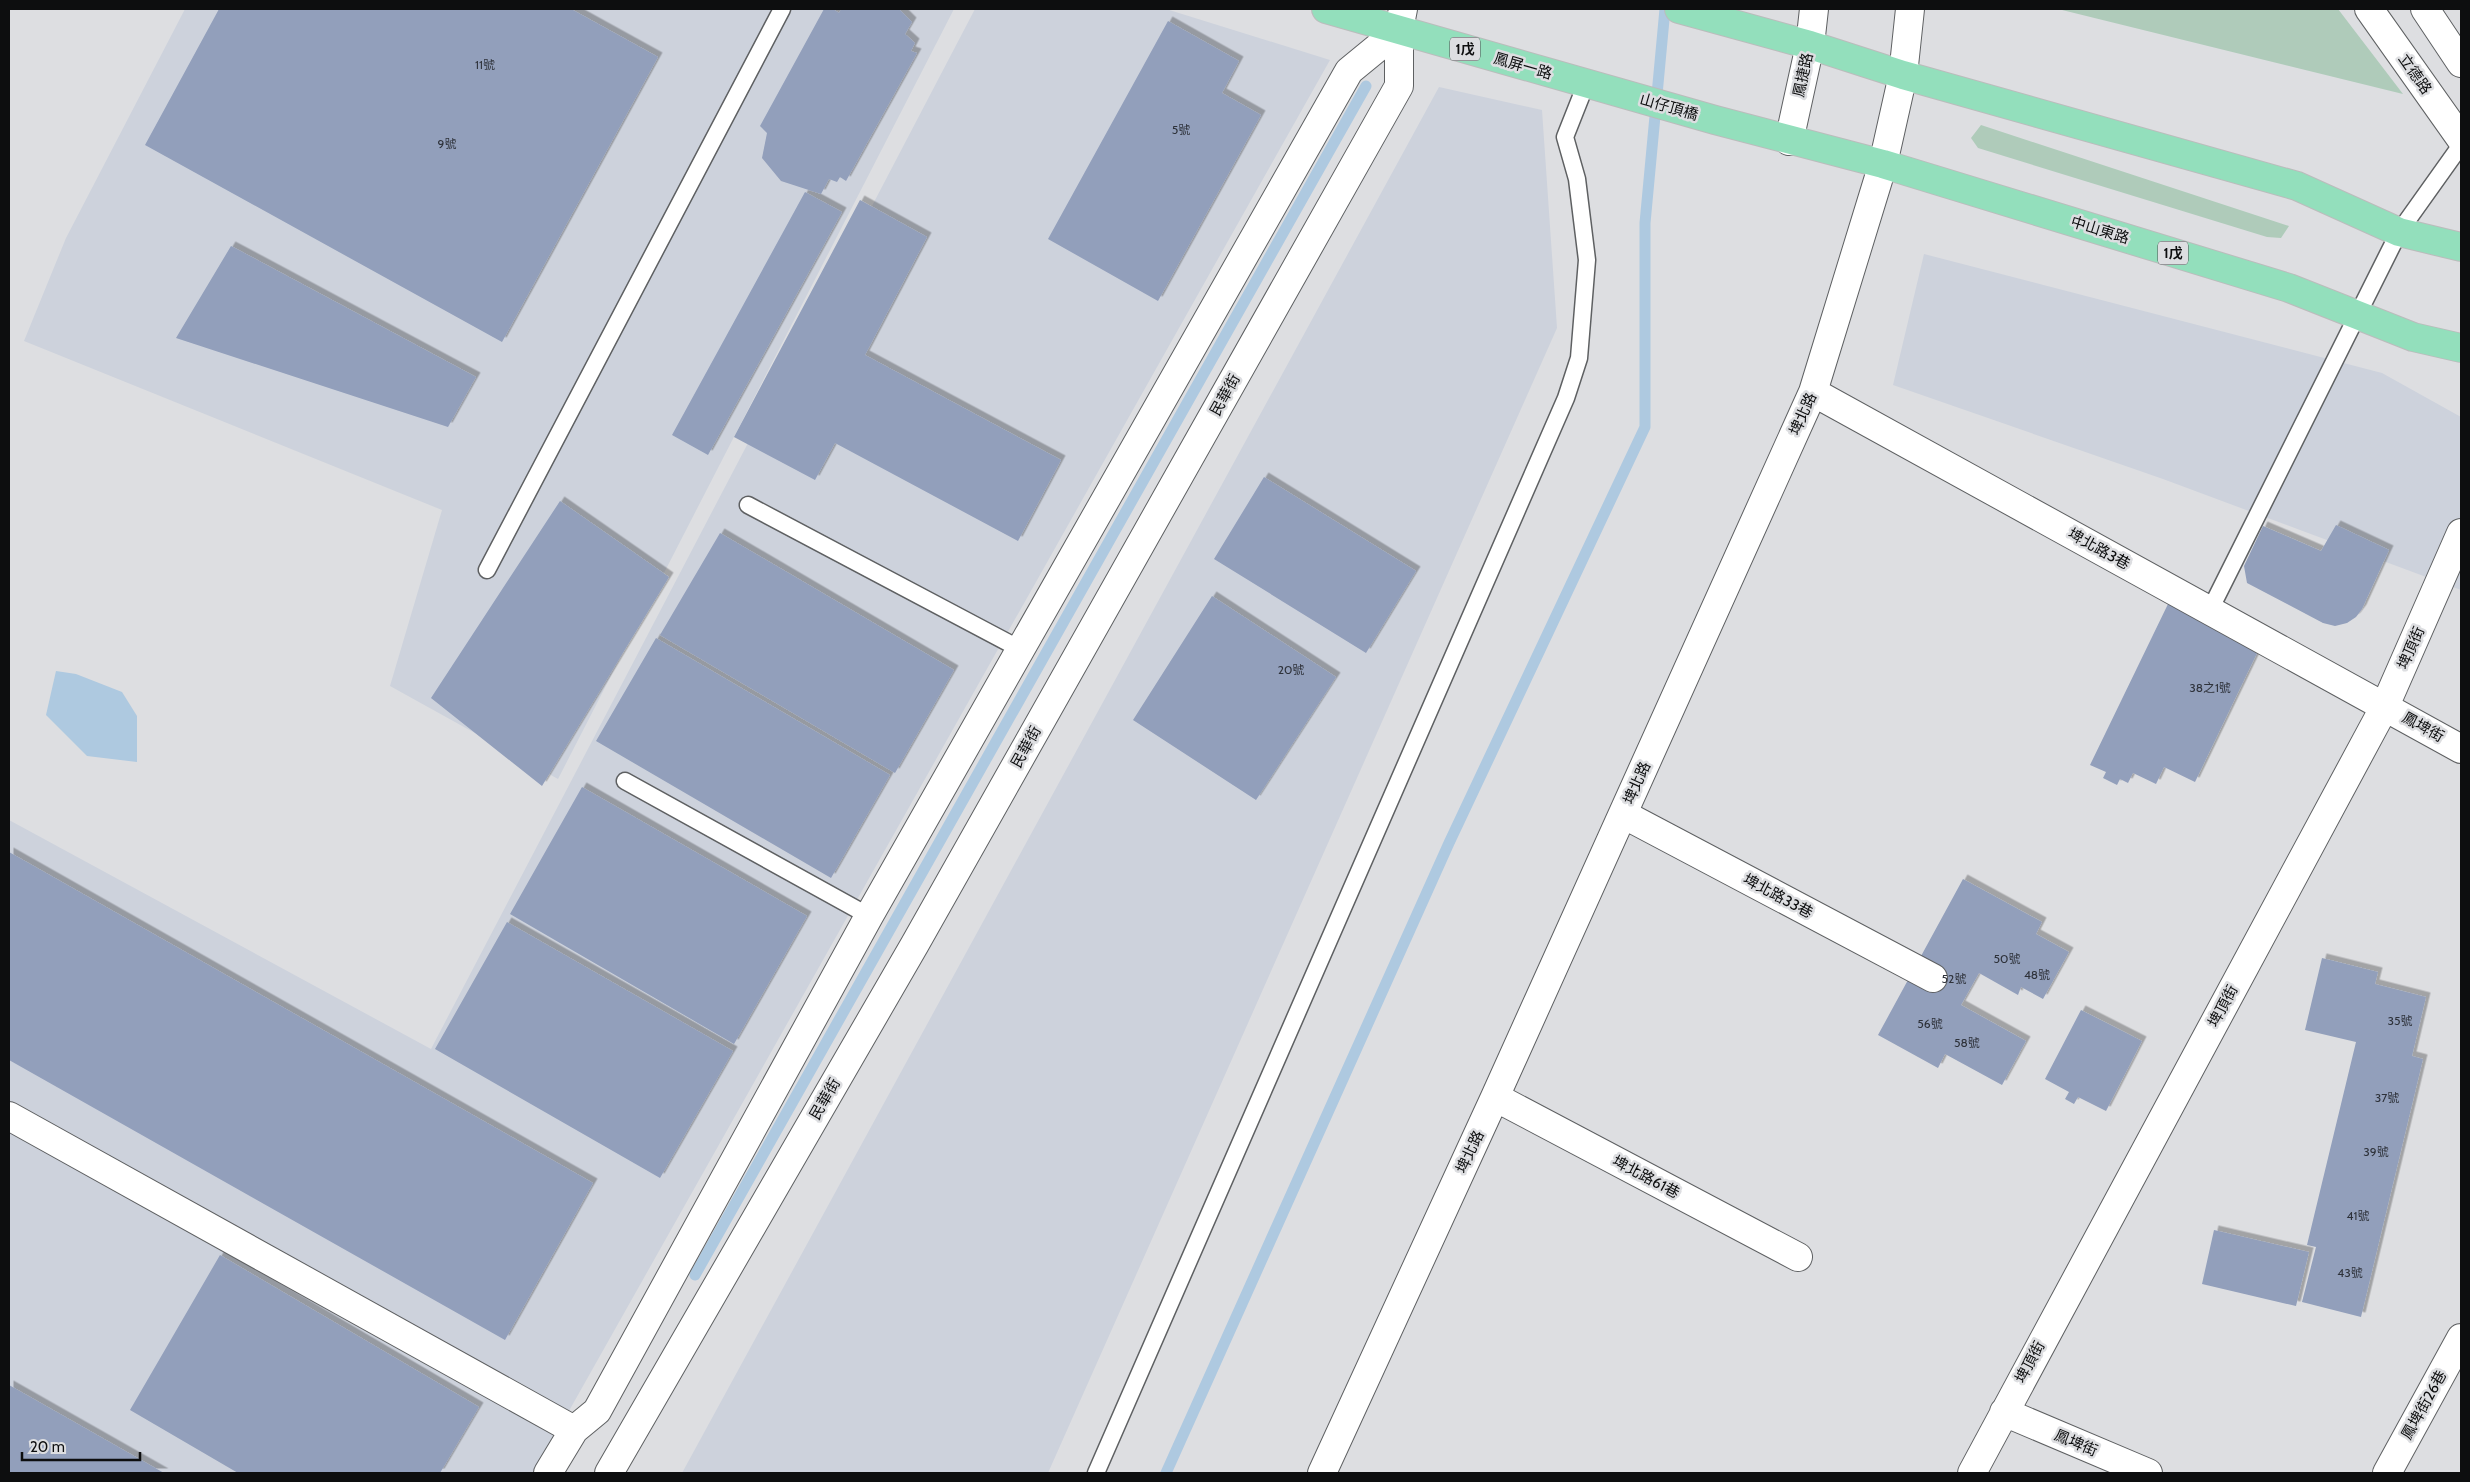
<svg xmlns="http://www.w3.org/2000/svg" width="2470" height="1482" font-family="Cabin,'Noto Sans TC',sans-serif">
	<style>
		.built { fill: #cdd2dc }
		.green { fill: #afcbba }
		.water { fill: #aec9e0 }
		.lines { fill: none; stroke-linecap: round; stroke-linejoin: round }
		.stream { stroke: #aec9e0; stroke-width: 11 }
		.building { fill: #929fbb; filter: url(#shadow) }
		.lane-casing { stroke: #5e6062; stroke-width: 19 }
		.street-casing { stroke: #5e6062; stroke-width: 30 }
		.primary-casing { stroke: #bbbcbc; stroke-width: 30 }
		.lane { stroke: #fff; stroke-width: 16 }
		.street { stroke: #fff; stroke-width: 28 }
		.primary { stroke: #93dfbc; stroke-width: 28 }
		.labels { text-anchor: middle; dominant-baseline: central; stroke-width: 5; stroke-linejoin: round; paint-order: stroke }
		.number-label { font-size: 12px; fill: #2e323a }
		.shield { fill: #dddee1; stroke: #4b4c4e; stroke-width: 1 }
		.shield-label { font-size: 14px; font-weight: bold; fill: #0d0e0f }
		.street-label { font-size: 15px; fill: #0d0e0f; stroke: #dddee1 }
	</style>
	<defs>
		<filter id="shadow"><feDropShadow dx="4.5" dy="-4.5" stdDeviation="0" flood-color="#0004"/></filter>
	</defs>
	<rect width="100%" height="100%" fill="#dddee1"/>
	<path class="built" d="M 185,9 L 954,9 L 558,779 L 390,686 L 442,510 L 24,341 L 66,238 Z
		M 975,9 L 1166,9 L 1330,60 L 534,1473 L 9,1473 L 9,820 L 431,1049 Z
		M 1439,87 L 1542,110 L 1557,328 L 1048,1473 L 682,1473 Z
		M 1924,254 L 2382,373 L 2461,417 L 2461,590 L 2163,479 L 1893,385 Z"/>
	<path class="green" d="M 2058,9 L 2338,9 L 2403,94 Z
		M 1981,125 L 2289,226 L 2281,238 L 2267,237 L 1978,148 L 1971,138 Z"/>
	<path class="water" d="M 56,671 L 76,674 L 122,692 L 137,716 L 137,762 L 87,756 L 46,715 Z"/>
	<g class="lines">
		<path class="stream" d="M 695,1275 L 1366,86
			M 1166,1473 L 1449,843 L 1645,427 L 1645,223 L 1665,9"/>
	</g>
	<path class="building" d="M 219,9 L 571,9 L 658,57 L 502,342 L 145,145 Z
		M 824,9 L 833,9 L 839,13 L 841,9 L 899,9 L 912,22 L 905,34 L 915,43 L 911,51 L 917,53 L 846,181 L 840,177 L 837,182 L 829,179 L 821,194 L 781,181 L 762,158 L 767,133 L 760,126 Z
		M 1168,21 L 1239,61 L 1222,93 L 1261,115 L 1158,301 L 1048,239 Z
		M 805,192 L 842,212 L 708,455 L 672,435 Z
		M 860,200 L 927,237 L 865,355 L 1061,460 L 1018,541 L 835,443 L 815,480 L 734,437 Z
		M 231,246 L 476,377 L 448,427 L 176,338 Z
		M 1264,477 L 1416,571 L 1366,653 L 1214,559 Z
		M 560,501 L 669,577 L 542,786 L 431,698 Z
		M 2336,525 L 2389,550 L 2362,609 L 2356,617 L 2347,623 L 2335,626 L 2323,623 L 2247,583 L 2244,566 L 2263,526 L 2321,551 Z
		M 720,533 L 954,670 L 895,773 L 660,635 Z
		M 1212,596 L 1336,677 L 1256,800 L 1133,720 Z
		M 2168,604 L 2259,649 L 2195,782 L 2164,767 L 2156,784 L 2133,773 L 2128,783 L 2120,779 L 2117,785 L 2103,778 L 2106,772 L 2090,765 Z
		M 656,638 L 890,775 L 831,878 L 596,741 Z
		M 582,787 L 807,916 L 734,1044 L 510,914 Z
		M 9,852 L 593,1183 L 505,1340 L 9,1060 Z
		M 1963,879 L 2042,922 L 2036,934 L 2069,952 L 2043,999 L 2021,987 L 2018,995 L 1979,973 L 1961,1005 L 2026,1041 L 2002,1085 L 1945,1054 L 1938,1068 L 1878,1035 Z
		M 507,922 L 733,1051 L 660,1178 L 435,1049 Z
		M 2322,958 L 2378,972 L 2375,984 L 2426,997 L 2412,1056 L 2423,1059 L 2361,1317 L 2302,1302 L 2316,1247 L 2307,1245 L 2356,1042 L 2305,1030 Z
		M 2081,1010 L 2142,1041 L 2106,1111 L 2078,1097 L 2074,1104 L 2065,1099 L 2069,1092 L 2045,1079 Z
		M 2214,1230 L 2309,1252 L 2296,1306 L 2202,1284 Z
		M 220,1255 L 479,1407 L 440,1473 L 238,1473 L 130,1410 Z
		M 9,1385 L 164,1473 L 9,1473 Z"/>
	<g class="lines">
		<defs>
			<path id="lane" d="M 748,505 L 1022,650
				M 487,570 L 782,9
				M 2210,610 L 2399,232 L 2461,145
				M 625,781 L 869,916
				M 1096,1473 L 1566,398 L 1579,358 L 1587,260 L 1577,179 L 1565,137 L 1586,84"/>
			<path id="street" d="M 2369,9 L 2461,139
				M 2425,9 L 2461,63
				M 1789,141 L 1810,45 L 1814,9
				M 1813,392 L 2461,749
				M 1623,814 L 1933,978
				M 1495,1097 L 1798,1257
				M 9,1116 L 574,1430
				M 2004,1412 L 2148,1473
				M 548,1473 L 574,1430 L 597,1411 L 869,916 L 1349,71 L 1399,30
				M 609,1473 L 915,944 L 1399,86 L 1399,30 L 1403,9
				M 1322,1473 L 1495,1097 L 1813,392 L 1883,164 L 1903,75 L 1910,9
				M 1972,1473 L 2385,706 L 2461,533
				M 2387,1473 L 2461,1338"/>
			<path id="primary" d="M 1326,9 L 1715,120 L 1883,164 L 2289,288 L 2413,337 L 2461,348
				M 1679,9 L 1810,45 L 1903,75 L 2297,186 L 2399,232 L 2461,247"/>
		</defs>
		<use href="#lane" class="lane-casing"/>
		<use href="#street" class="street-casing"/>
		<use href="#primary" class="primary-casing"/>
		<use href="#lane" class="lane"/>
		<use href="#street" class="street"/>
		<use href="#primary" class="primary"/>
	</g>
	<g class="labels">
		<g class="number-label">
			<text x="485" y="64">11號</text>
			<text x="1181" y="129">5號</text>
			<text x="447" y="143">9號</text>
			<text x="1291" y="669">20號</text>
			<text x="2210" y="687">38之1號</text>
			<text x="2007" y="958">50號</text>
			<text x="2037" y="974">48號</text>
			<text x="1954" y="978">52號</text>
			<text x="2400" y="1020">35號</text>
			<text x="1930" y="1023">56號</text>
			<text x="1967" y="1042">58號</text>
			<text x="2387" y="1097">37號</text>
			<text x="2376" y="1151">39號</text>
			<text x="2358" y="1215">41號</text>
			<text x="2350" y="1272">43號</text>
		</g>
		<g class="shield">
			<rect x="1450" y="37.5" width="30" height="23" rx="4"/>
			<rect x="2158" y="241.5" width="30" height="23" rx="4"/>
		</g>
		<g class="shield-label">
			<text x="1465" y="49">1戊</text>
			<text x="2173" y="253">1戊</text>
		</g>
		<g class="street-label">
			<text transform="translate(1523 66) rotate(16)">鳳屏一路</text>
			<text transform="translate(2415 74) rotate(55)">立德路</text>
			<text transform="translate(1803 75) rotate(-78)">鳳捷路</text>
			<text transform="translate(1669 107) rotate(16)">山仔頂橋</text>
			<text transform="translate(2100 230) rotate(17)">中山東路</text>
			<text transform="translate(1225 395) rotate(-61)">民華街</text>
			<text transform="translate(1803 414) rotate(-66)">埤北路</text>
			<text transform="translate(2099 549) rotate(29)">埤北路3巷</text>
			<text transform="translate(2411 648) rotate(-66)">埤頂街</text>
			<text transform="translate(2423 727) rotate(29)">鳳埤街</text>
			<text transform="translate(1026 747) rotate(-61)">民華街</text>
			<text transform="translate(1637 783) rotate(-66)">埤北路</text>
			<text transform="translate(1778 896) rotate(28)">埤北路33巷</text>
			<text transform="translate(2223 1006) rotate(-62)">埤頂街</text>
			<text transform="translate(825 1099) rotate(-60)">民華街</text>
			<text transform="translate(1470 1152) rotate(-65)">埤北路</text>
			<text transform="translate(1646 1177) rotate(28)">埤北路61巷</text>
			<text transform="translate(2030 1362) rotate(-62)">埤頂街</text>
			<text transform="translate(2424 1405) rotate(-61)">鳳埤街26巷</text>
			<text transform="translate(2076 1443) rotate(23)">鳳埤街</text>
		</g>
	</g>
	<rect width="2470" height="1482" fill="none" stroke="#0d0e0f" stroke-width="20"/>
	<path d="M22 1452v8h118v-8" fill="none" stroke="#0d0e0f" stroke-width="2.5"/>
	<text x="30" y="1452" font-size="15" fill="#0d0e0f" stroke="#dddee1" stroke-width="4" paint-order="stroke">20 m</text>
</svg>
